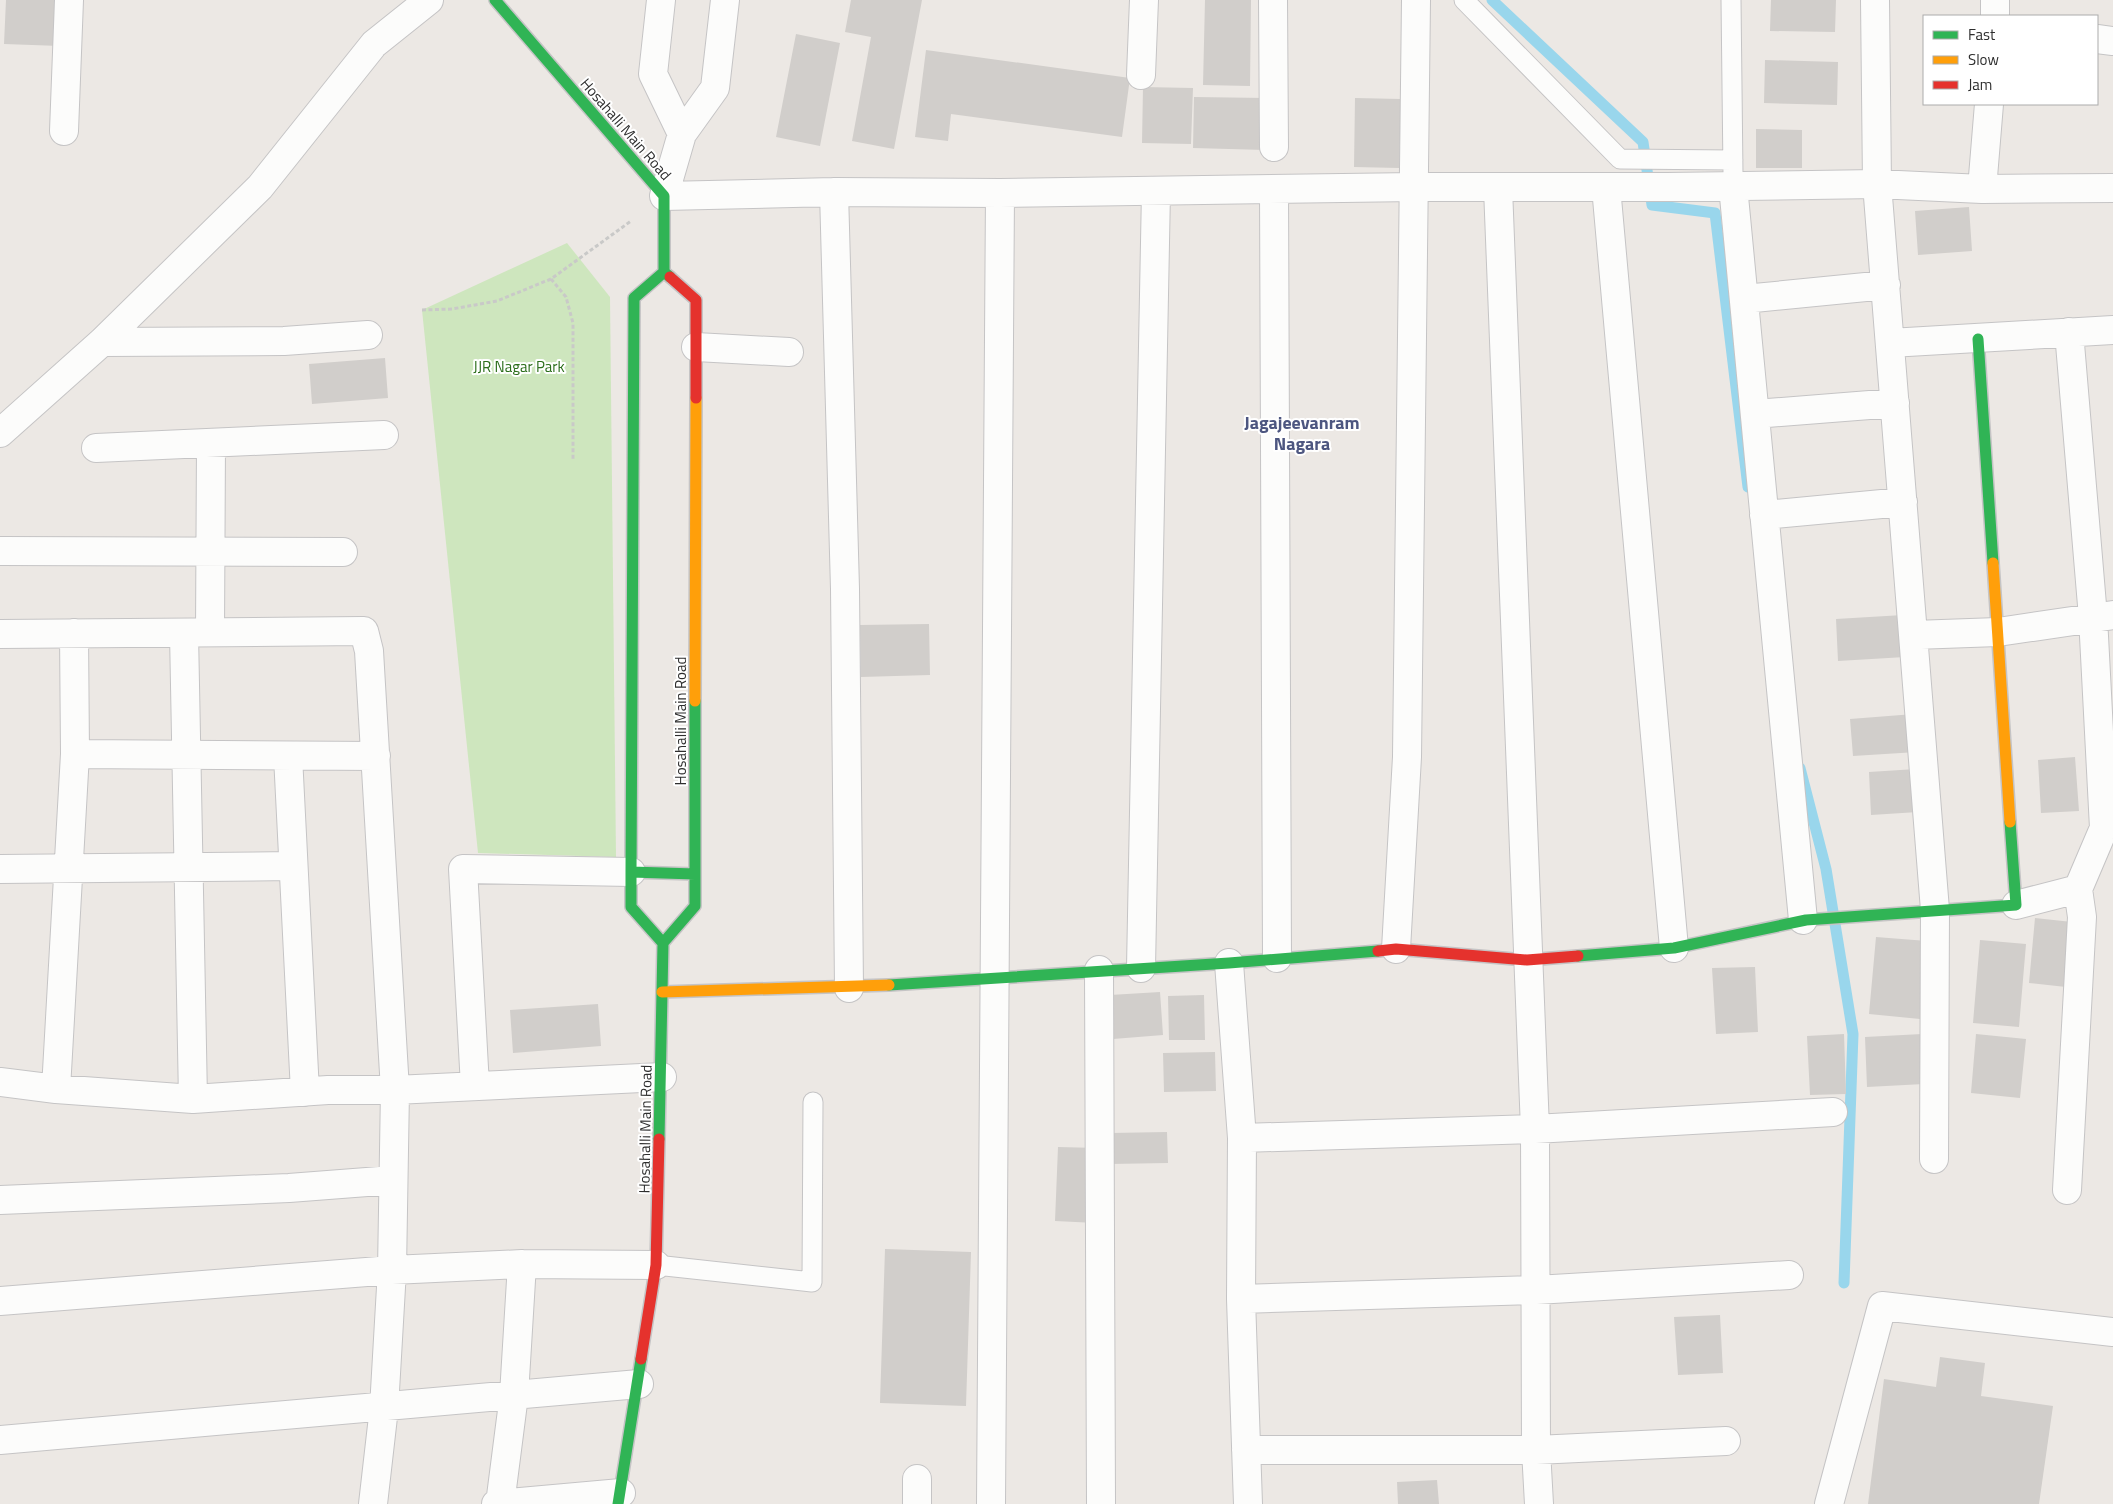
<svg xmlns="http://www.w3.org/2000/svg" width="2113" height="1504" font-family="'Titillium Web',sans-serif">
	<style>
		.green { fill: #cee6be }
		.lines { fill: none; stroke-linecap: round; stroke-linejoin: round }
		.stream { stroke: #99d6ec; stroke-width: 11 }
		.building { fill: #d1cecb }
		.lane-casing { stroke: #c5c4c5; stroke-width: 21 }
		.street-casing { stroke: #c5c4c5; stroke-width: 30 }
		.fast-casing { stroke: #c5c4c5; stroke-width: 14 }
		.slow-casing { stroke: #c5c4c5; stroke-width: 14 }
		.jam-casing { stroke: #c5c4c5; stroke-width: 14 }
		.path { stroke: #c9c9c8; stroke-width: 3; stroke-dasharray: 4 2.5; stroke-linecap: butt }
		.lane { stroke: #fcfcfb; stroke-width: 19 }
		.street { stroke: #fcfcfb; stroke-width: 28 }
		.fast { stroke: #30b455; stroke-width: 11 }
		.slow { stroke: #ff9f0a; stroke-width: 11 }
		.jam { stroke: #e5322d; stroke-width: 11 }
		.labels { text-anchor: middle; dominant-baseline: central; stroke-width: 4; stroke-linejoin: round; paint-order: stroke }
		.street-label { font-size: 15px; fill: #2e2e2e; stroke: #fff }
		.park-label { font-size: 15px; fill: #2c6e1b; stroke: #fff }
		.quarter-label { font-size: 18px; font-weight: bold; fill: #4d5680; stroke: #fff }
	</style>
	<rect width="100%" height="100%" fill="#ece8e4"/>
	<path class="green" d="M 567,243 L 610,297 L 616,857 L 478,853 L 422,310 Z"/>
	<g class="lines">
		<path class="stream" d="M 1492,0 L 1643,142 L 1652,205 L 1715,213 L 1748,487
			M 1800,768 L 1826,869 L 1853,1034 L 1844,1283"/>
	</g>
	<path class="building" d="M 6,0 L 62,0 L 60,46 L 4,44 Z
		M 851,0 L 922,0 L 894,149 L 852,141 L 871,37 L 845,32 Z
		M 1205,0 L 1251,0 L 1250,86 L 1203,85 Z
		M 1771,0 L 1836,0 L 1835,32 L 1770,31 Z
		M 796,34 L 840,43 L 820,146 L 776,137 Z
		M 926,50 L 1130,78 L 1122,137 L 951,114 L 948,141 L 915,137 Z
		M 1765,60 L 1838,62 L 1837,105 L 1764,103 Z
		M 1143,87 L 1193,88 L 1191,144 L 1142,143 Z
		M 1194,97 L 1266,98 L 1265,150 L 1193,148 Z
		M 1355,98 L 1401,99 L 1399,168 L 1354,167 Z
		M 1756,129 L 1802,130 L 1802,168 L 1756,168 Z
		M 1969,207 L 1972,251 L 1918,255 L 1915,211 Z
		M 385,358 L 388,398 L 312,404 L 309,364 Z
		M 1903,615 L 1905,657 L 1838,661 L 1836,619 Z
		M 929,624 L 930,675 L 861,677 L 860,625 Z
		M 1914,714 L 1917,752 L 1853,756 L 1850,719 Z
		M 2075,757 L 2079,811 L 2041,813 L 2038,760 Z
		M 1916,769 L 1918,812 L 1871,815 L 1869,772 Z
		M 2035,918 L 2072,922 L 2066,987 L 2029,983 Z
		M 1876,937 L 1927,941 L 1920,1019 L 1869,1014 Z
		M 1980,940 L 2026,944 L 2019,1027 L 1973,1023 Z
		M 1755,967 L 1758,1032 L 1716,1034 L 1712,968 Z
		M 1160,992 L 1163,1035 L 1113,1039 L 1110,995 Z
		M 1204,995 L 1205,1040 L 1169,1040 L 1168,996 Z
		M 598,1004 L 601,1046 L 513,1053 L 510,1010 Z
		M 1844,1034 L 1846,1094 L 1810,1095 L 1807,1036 Z
		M 1922,1034 L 1924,1084 L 1867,1087 L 1865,1037 Z
		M 1976,1034 L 2026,1039 L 2020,1098 L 1971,1093 Z
		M 1215,1052 L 1216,1091 L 1164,1092 L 1163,1053 Z
		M 1167,1132 L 1168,1163 L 1110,1164 L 1110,1133 Z
		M 1058,1147 L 1098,1148 L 1096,1223 L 1055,1221 Z
		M 885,1249 L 971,1252 L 966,1406 L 880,1403 Z
		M 1720,1315 L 1723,1373 L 1678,1375 L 1674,1317 Z
		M 1940,1357 L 1985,1363 L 1981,1396 L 2053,1406 L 2039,1504 L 1868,1504 L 1884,1379 L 1936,1387 Z
		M 1437,1480 L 1439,1504 L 1398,1504 L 1397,1482 Z"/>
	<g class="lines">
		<defs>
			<path id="lane" d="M 1464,0 L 1620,159 L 1733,160
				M 1731,0 L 1733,173
				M 656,1265 L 812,1282 L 813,1102"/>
			<path id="street" d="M 661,0 L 653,74 L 682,134
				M 725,0 L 715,88 L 682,134 L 664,196 L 834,192 L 1000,193 L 1415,187 L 1667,187 L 1877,184 L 1982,189 L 2113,188
				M 1273,0 L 1274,147
				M 1875,0 L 1877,184 L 1935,910 L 1934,1159
				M 1995,0 L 1995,16
				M 2097,39 L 2113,41
				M 1141,75 L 1144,0
				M 64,131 L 69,0
				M 1733,186 L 1803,920
				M 1606,187 L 1674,948
				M 1498,188 L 1535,1129 L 1536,1450 L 1539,1504
				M 1982,189 L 1989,104
				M 1274,190 L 1277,958
				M 834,192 L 845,589 L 849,988
				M 1744,299 L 1886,285
				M 2069,332 L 2093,617 L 2104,828
				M 102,342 L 284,341 L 368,335
				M 1890,343 L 2113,330
				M 696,347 L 789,352
				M 1755,414 L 1895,403
				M 0,433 L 102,342 L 260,187 L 374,44 L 429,0
				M 96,448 L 384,435
				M 1764,515 L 1903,502
				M 0,551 L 343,552
				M 210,632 L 211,444
				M 184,633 L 193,1099
				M 0,634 L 364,631 L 369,651 L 395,1090 L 392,1270 L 384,1408 L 373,1504
				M 1914,635 L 1998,632 L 2113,615
				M 75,754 L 376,756
				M 288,756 L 305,1092
				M 0,869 L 293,866
				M 2016,905 L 2078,889 L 2104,828 L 2113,814
				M 1396,949 L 1407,757 L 1416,0
				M 1229,963 L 1242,1138 L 1241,1299 L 1248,1504
				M 1141,968 L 1156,191
				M 1099,970 L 1101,1504
				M 0,1082 L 56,1089 L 193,1099 L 328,1090 L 395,1090 L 662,1077
				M 475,1086 L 463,869 L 631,872
				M 56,1089 L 75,754 L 74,633
				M 1242,1138 L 1535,1129 L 1833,1112
				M 2067,1190 L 2082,917 L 2078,889
				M 0,1200 L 289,1188 L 393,1180
				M 1241,1299 L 1536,1290 L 1789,1275
				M 0,1301 L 392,1270 L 522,1264 L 656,1265
				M 0,1440 L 639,1384
				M 1246,1450 L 1536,1450 L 1726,1441
				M 917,1479 L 917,1504
				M 496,1504 L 621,1493
				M 500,1504 L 514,1395 L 522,1264
				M 991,1504 L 1000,193
				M 1829,1504 L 1882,1306 L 2113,1332"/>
			<path id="fast" d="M 495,0 L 664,196 L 664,272 L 670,277
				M 1978,339 L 1993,563
				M 631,872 L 695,874
				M 663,943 L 631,907 L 631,872 L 634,298 L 664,272
				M 1578,956 L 1674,948 L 1806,920 L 2016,905 L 2010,822
				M 889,985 L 1229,963 L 1378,951
				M 659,1139 L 663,943 L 695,906 L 695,701
				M 618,1504 L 641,1359"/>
			<path id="slow" d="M 1993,563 L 2010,822
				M 695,701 L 696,398
				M 662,992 L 889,985"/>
			<path id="jam" d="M 670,277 L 696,300 L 696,398
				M 1378,951 L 1396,949 L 1527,960 L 1578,956
				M 641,1359 L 656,1265 L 659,1139"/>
		</defs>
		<use href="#lane" class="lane-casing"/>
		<use href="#street" class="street-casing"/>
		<use href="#fast" class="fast-casing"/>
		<use href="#slow" class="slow-casing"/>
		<use href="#jam" class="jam-casing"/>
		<path class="path" d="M 551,279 L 566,297 L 573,323 L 573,460
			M 422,310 L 452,309 L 497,301 L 551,279 L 631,221"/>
		<use href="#lane" class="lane"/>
		<use href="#street" class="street"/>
		<use href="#fast" class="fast"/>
		<use href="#slow" class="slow"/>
		<use href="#jam" class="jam"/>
	</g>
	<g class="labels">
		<g class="street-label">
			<text transform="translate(626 129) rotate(49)">Hosahalli Main Road</text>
			<text transform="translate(680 721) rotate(-90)">Hosahalli Main Road</text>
			<text transform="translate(645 1129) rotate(-89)">Hosahalli Main Road</text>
		</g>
		<g class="park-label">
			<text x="519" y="366">JJR Nagar Park</text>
		</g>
		<g class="quarter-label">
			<text x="1302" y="422">Jagajeevanram<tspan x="1302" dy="21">Nagara</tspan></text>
		</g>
	</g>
	<rect x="1923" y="15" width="175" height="90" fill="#ffffff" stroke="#ababab"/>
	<rect x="1933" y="31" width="25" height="8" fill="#30b455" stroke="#ababab"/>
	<text x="1968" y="40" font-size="15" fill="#2e2e2e">Fast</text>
	<rect x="1933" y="56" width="25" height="8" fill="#ff9f0a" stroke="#ababab"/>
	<text x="1968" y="65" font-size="15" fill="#2e2e2e">Slow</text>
	<rect x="1933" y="81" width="25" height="8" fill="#e5322d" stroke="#ababab"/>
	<text x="1968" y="90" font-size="15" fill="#2e2e2e">Jam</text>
</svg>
